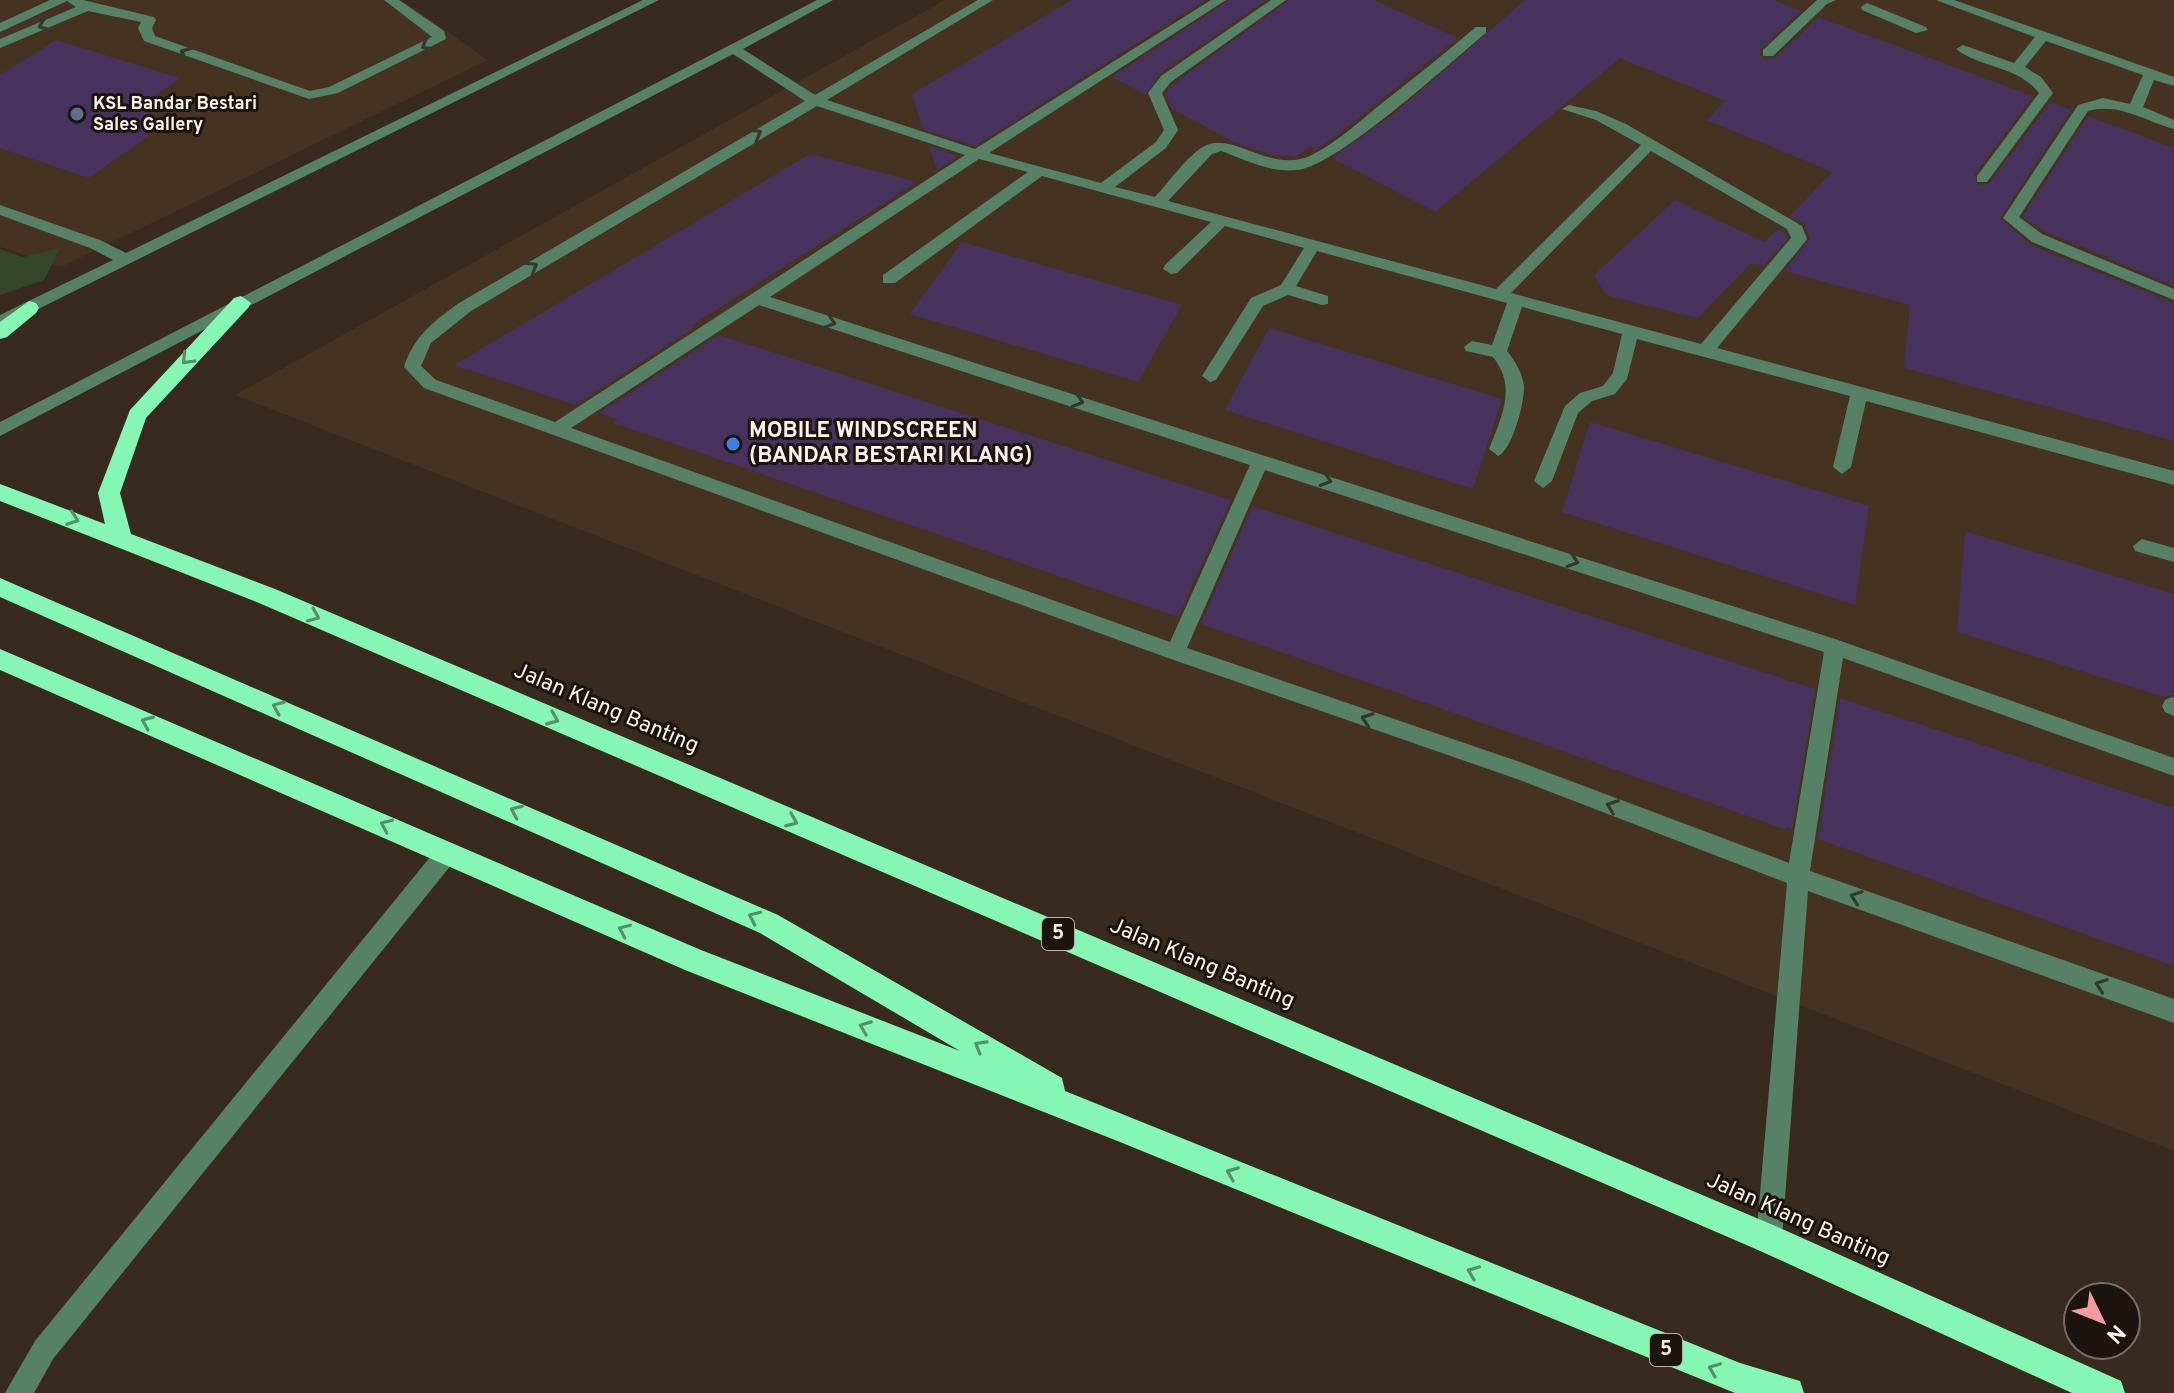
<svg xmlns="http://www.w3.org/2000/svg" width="2174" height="1393" font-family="Overpass,sans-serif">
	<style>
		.built { fill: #453221 }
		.green { fill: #35452a }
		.building { fill: #47325e }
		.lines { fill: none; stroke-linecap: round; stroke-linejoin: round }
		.minor { fill: #578166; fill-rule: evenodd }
		.highway { fill: #86f6b4; fill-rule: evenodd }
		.oneway { stroke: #303a2d }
		.oneway2 { stroke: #56906a }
		.service-dot { fill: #5c6f8a; stroke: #1b140f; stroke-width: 3 }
		.shop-dot { fill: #3f7fe0; stroke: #1b140f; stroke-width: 3 }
		.labels { text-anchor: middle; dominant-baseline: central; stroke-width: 6; stroke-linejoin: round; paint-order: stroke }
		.far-poi-label { font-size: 18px; font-weight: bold; fill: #fcf2ea; stroke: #1b140f; text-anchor: start }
		.shield { fill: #1b140f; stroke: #b8afa8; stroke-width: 2 }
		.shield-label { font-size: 20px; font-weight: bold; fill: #fcf2ea }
		.poi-label { font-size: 22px; font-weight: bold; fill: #fcf2ea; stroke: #1b140f; text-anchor: start }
		.street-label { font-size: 22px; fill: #fcf2ea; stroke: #1b140f }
	</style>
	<rect width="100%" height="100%" fill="#382a1e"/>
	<path class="built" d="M 0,0 L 402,0 L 488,60 L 61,267 L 0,247 Z
		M 945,0 L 2174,0 L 2174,1151 L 235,395 Z"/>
	<path class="green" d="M 60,248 L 44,280 L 0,295 L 0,249 L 23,257 Z"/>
	<path class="building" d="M 1072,0 L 1205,0 L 975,146 L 923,129 L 912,94 Z
		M 1229,0 L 1266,0 L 1159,74 L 1146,95 L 1112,77 Z
		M 1289,0 L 1374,0 L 1458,38 L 1337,135 L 1316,150 L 1310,146 L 1296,157 L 1267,154 L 1234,142 L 1172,109 L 1165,93 L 1173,84 Z
		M 1525,0 L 1773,0 L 1801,11 L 1761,48 L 1760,56 L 1763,59 L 1775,58 L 1818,17 L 2033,96 L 1975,174 L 1977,185 L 1989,184 L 2050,102 L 2071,110 L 2000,218 L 2031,245 L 2174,303 L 2174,441 L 1904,368 L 1910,305 L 1784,271 L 1810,238 L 1804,223 L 1790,216 L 1832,172 L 1707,120 L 1725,101 L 1620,58 L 1435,212 L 1332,158 L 1395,113 Z
		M 56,40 L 180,78 L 136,109 L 171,120 L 89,178 L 0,148 L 0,75 Z
		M 2088,116 L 2174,148 L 2174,286 L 2044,231 L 2023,216 Z
		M 929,146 L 958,156 L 937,170 Z
		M 810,154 L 917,182 L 691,326 L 695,327 L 575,405 L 454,365 Z
		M 1675,200 L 1764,242 L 1779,228 L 1788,238 L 1763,266 L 1751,263 L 1698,318 L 1606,295 L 1594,275 Z
		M 962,242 L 1182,305 L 1138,382 L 910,314 Z
		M 1269,328 L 1502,399 L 1473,489 L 1225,410 Z
		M 719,335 L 1231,500 L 1178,617 L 613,423 L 618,420 L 599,413 Z
		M 1590,422 L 1869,506 L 1855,605 L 1562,512 Z
		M 1252,506 L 1815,689 L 1792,829 L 1787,827 L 1787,830 L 1201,624 Z
		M 1965,531 L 2174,594 L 2174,695 L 2164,697 L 1957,632 Z
		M 1840,698 L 2174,808 L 2174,966 L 1818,839 Z"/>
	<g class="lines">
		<path class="minor" d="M 50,0 L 83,0 L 154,17 L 156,20 L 152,28 L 155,36 L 310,91 L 329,87 L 432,37 L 384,0 L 399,0 L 444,31 L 446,39 L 338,93 L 309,99 L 144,41 L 138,28 L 141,22 L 88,11 L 0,48 L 0,39 L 76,7 L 67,1 L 0,32 L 0,23 Z
			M 643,0 L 659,0 L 0,328 L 0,315 L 113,260 L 90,248 L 0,215 L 0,205 L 100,240 L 126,253 Z
			M 817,0 L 833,0 L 743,49 L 815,95 L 978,0 L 993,0 L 827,100 L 975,149 L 1211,0 L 1226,0 L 989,153 L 1101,183 L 1156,142 L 1164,130 L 1148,93 L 1161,76 L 1271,0 L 1286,0 L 1171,82 L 1162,93 L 1178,130 L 1166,148 L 1115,187 L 1155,197 C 1169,182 1184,160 1201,148 C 1232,127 1269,176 1312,155 C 1337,142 1359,122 1381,104 C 1413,79 1445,53 1476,27 L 1486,27 L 1486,33 C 1448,64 1340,164 1298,170 C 1270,173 1246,160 1221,151 L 1212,154 L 1168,201 L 1496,289 L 1641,145 L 1596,120 L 1562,109 L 1569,105 L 1596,111 L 1626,124 L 1802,226 L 1807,239 L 1804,243 L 1717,348 L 2174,471 L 2174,485 L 1866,401 L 1851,467 L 1842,474 L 1833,467 L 1850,396 L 1637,339 L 1627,379 L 1615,394 L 1592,401 L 1578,413 L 1552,481 L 1543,488 L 1534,481 L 1565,406 L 1580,393 L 1603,386 L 1613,373 L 1622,334 L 1522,307 L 1507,351 C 1515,361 1522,372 1524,386 C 1525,401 1512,451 1498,456 L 1489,449 C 1502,416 1517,387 1493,357 L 1466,351 L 1464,347 L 1472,341 L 1492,345 L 1507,303 L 1317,251 L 1296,286 L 1328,296 L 1328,304 L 1322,305 L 1288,295 L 1263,306 L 1216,380 L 1210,382 L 1202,376 L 1251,298 L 1281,285 L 1304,248 L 1225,226 L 1177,273 L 1171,274 L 1163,269 L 1165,265 L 1211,222 L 1042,176 L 895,283 L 883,283 L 883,275 L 1028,172 L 979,159 L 770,297 L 1835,639 L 2174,758 L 2174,776 L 1843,658 L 1810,871 L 2174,999 L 2174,1023 L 1808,891 L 1782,1239 L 1778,1248 L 1769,1252 L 1760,1248 L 1756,1239 L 1787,883 L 1517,779 L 1168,658 L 424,388 L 404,367 C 414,336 434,321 459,303 L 805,101 L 733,54 L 0,436 L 0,422 ZM 817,106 L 965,155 L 555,422 L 436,380 L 421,366 L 431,343 L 471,311 ZM 1651,151 L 1787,229 L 1791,238 L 1701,344 L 1511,293 ZM 759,305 L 1250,465 L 1170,642 L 571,428 ZM 1265,470 L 1824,652 L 1789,863 L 1520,762 L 1187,648 Z
			M 1817,0 L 1836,0 L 1827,4 L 1773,56 L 1763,56 L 1763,50 Z
			M 1936,0 L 1954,0 L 2174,77 L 2174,86 L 2154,80 L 2143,107 L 2174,120 L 2174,129 C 2145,121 2119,102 2088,111 L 2019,217 L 2042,234 L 2174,289 L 2174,300 L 2032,242 L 2003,218 L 2078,105 L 2103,98 L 2130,104 L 2143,75 L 2046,41 L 2025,67 L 2041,77 L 2053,93 L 1987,182 L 1977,182 L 1977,176 L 2039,93 C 2017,65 1982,69 1956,49 L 1963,45 L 2014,63 L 2035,37 Z
			M 1867,3 L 1926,27 L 1928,30 L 1916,33 L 1862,10 L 1861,7 Z
			M 2142,539 L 2174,548 L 2174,562 L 2135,551 L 2133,546 Z
			M 2172,697 L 2174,698 L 2174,716 L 2165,712 L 2162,706 L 2165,700 Z
			M 448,842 L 456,845 L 459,852 L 456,859 L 53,1359 L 34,1393 L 5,1393 L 35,1341 L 440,845 Z"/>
		<path class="highway" d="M 241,296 L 251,303 L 248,308 L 146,418 L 120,493 L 131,534 L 275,589 L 1780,1228 L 2121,1381 L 2125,1393 L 2072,1393 L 1758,1250 L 259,603 L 0,501 L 0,484 L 105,524 L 98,493 L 130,410 L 234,298 Z
			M 29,301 L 36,303 L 39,308 L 36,313 L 7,337 L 0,339 L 0,322 Z
			M 0,578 L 778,915 L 1062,1078 L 1065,1091 L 1740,1363 L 1800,1381 L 1804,1393 L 1735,1393 L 1120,1142 L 685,970 L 0,670 L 0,649 L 701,950 L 960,1051 L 760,933 L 0,597 Z"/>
	</g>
	<defs><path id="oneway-chevron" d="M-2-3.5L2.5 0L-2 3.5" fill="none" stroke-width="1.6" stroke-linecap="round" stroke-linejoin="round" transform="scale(2)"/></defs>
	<g class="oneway">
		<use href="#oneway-chevron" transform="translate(44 25) rotate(157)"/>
		<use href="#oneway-chevron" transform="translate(427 45) rotate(151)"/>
		<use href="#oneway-chevron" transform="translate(186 53) rotate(-158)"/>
		<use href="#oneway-chevron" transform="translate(756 134) rotate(-31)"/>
		<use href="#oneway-chevron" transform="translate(532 267) rotate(-31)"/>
		<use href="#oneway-chevron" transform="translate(830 322) rotate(18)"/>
		<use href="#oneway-chevron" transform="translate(1078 401) rotate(18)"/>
		<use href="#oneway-chevron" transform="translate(1326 480) rotate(18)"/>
		<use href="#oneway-chevron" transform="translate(1573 561) rotate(18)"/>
		<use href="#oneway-chevron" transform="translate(1367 719) rotate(-161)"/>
		<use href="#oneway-chevron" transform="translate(1612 806) rotate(-159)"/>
		<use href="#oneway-chevron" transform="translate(1856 897) rotate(-160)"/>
		<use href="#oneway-chevron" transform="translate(2101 985) rotate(-160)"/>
	</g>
	<g class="oneway2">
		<use href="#oneway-chevron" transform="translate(187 359) rotate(134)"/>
		<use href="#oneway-chevron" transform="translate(73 519) rotate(20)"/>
		<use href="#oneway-chevron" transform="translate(314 616) rotate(23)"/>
		<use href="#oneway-chevron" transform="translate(278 707) rotate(-157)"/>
		<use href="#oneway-chevron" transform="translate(553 719) rotate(23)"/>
		<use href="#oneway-chevron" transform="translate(147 722) rotate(-157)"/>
		<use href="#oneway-chevron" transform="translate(516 811) rotate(-156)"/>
		<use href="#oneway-chevron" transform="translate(792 821) rotate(23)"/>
		<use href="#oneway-chevron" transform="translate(386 825) rotate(-156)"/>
		<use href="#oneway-chevron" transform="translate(754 917) rotate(-156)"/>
		<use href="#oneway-chevron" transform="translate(624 930) rotate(-156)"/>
		<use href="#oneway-chevron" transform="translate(865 1027) rotate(-159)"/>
		<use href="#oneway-chevron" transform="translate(980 1046) rotate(-150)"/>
		<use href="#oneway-chevron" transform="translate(1232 1173) rotate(-158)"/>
		<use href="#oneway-chevron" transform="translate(1473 1272) rotate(-158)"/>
		<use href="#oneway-chevron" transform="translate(1714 1369) rotate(-158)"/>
	</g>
	<circle class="service-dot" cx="77" cy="114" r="8"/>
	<circle class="shop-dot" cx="733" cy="444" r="8"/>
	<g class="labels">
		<g class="far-poi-label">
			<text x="93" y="104">KSL Bandar Bestari<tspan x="93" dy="21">Sales Gallery</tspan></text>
		</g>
		<g class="shield">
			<rect x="1042" y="918" width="32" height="32" rx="6"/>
			<rect x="1650" y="1334" width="32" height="32" rx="6"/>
		</g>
		<g class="shield-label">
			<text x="1058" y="934">5</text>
			<text x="1666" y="1350">5</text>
		</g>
		<g class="poi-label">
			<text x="749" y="431">MOBILE WINDSCREEN<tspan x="749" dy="25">(BANDAR BESTARI KLANG)</tspan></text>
		</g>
		<g class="street-label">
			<text transform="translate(606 709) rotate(23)">Jalan Klang Banting</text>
			<text transform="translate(1202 964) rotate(23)">Jalan Klang Banting</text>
			<text transform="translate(1798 1220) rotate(24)">Jalan Klang Banting</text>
		</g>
	</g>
	<g transform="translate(2102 1321) rotate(133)"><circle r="38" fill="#1b140f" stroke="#756d67" stroke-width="2"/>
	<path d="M0-6L14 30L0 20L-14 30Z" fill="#f49aa2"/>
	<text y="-12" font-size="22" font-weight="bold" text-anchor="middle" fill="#fcf2ea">N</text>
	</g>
</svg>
